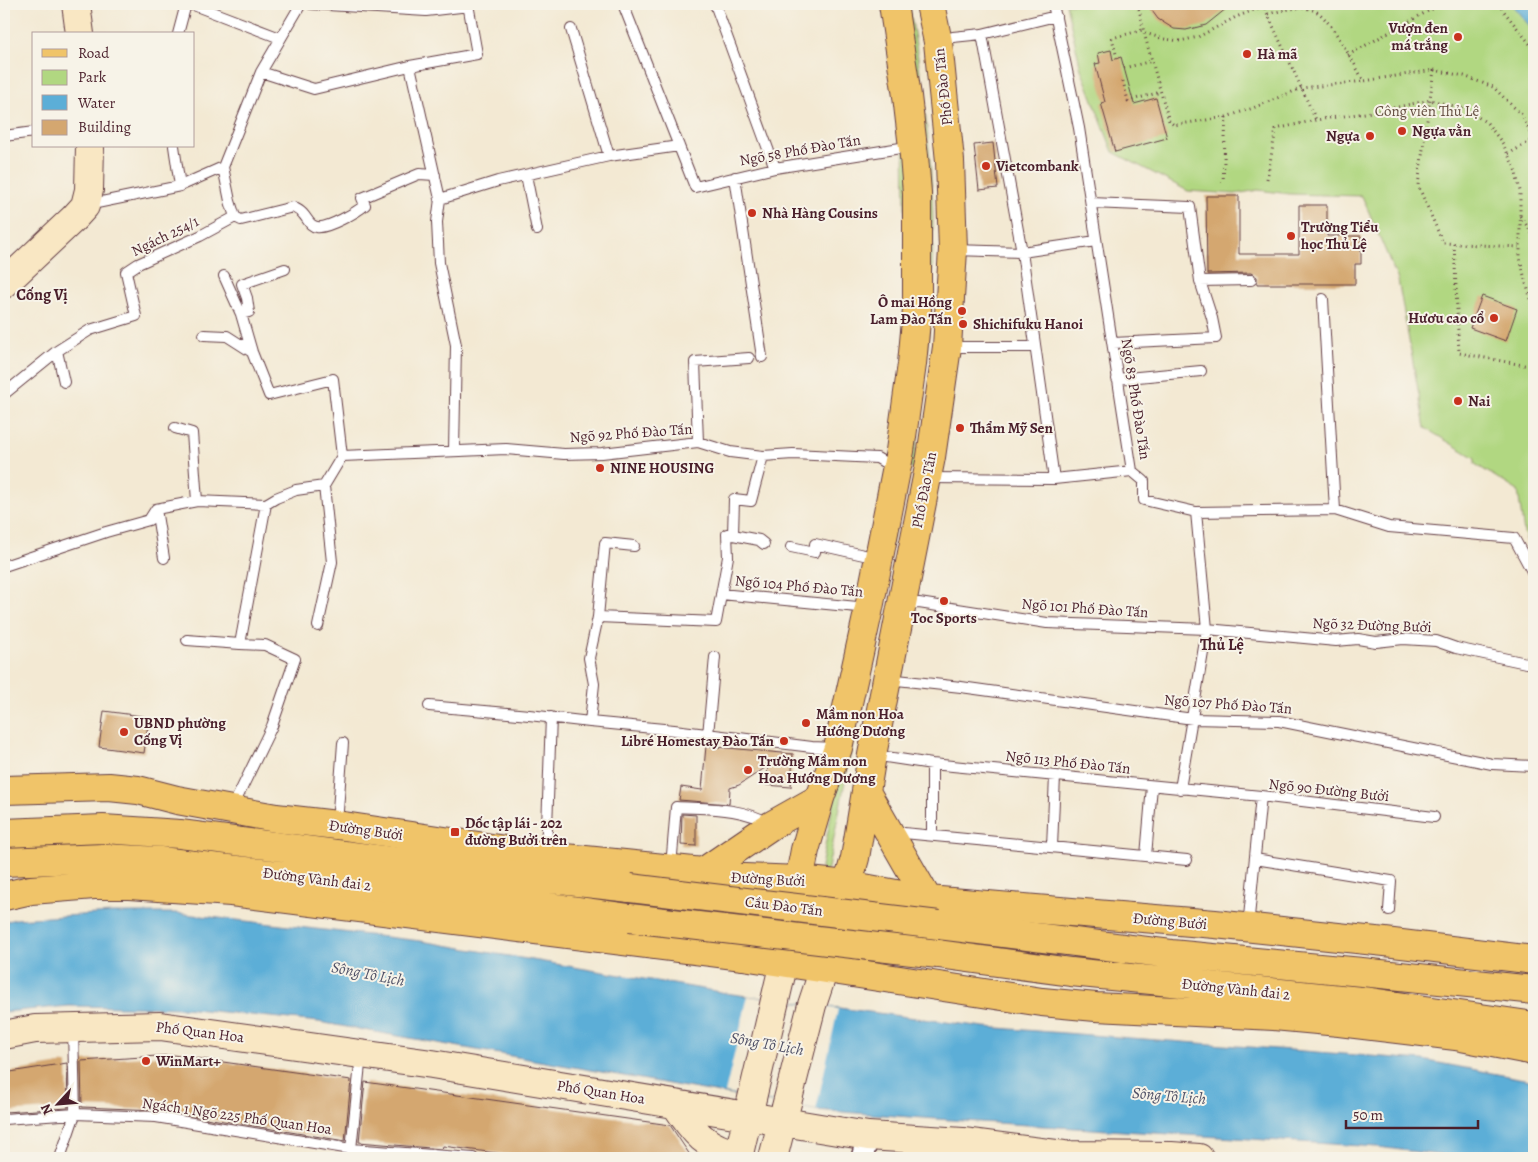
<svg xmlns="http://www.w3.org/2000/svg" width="1538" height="1162" font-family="Alegreya,serif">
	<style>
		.green { fill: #b1d781; stroke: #7e7b56 }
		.water { fill: #5caed7; stroke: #536681 }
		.pier { fill: #f3e9d3 }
		.building { fill: #d4a770 }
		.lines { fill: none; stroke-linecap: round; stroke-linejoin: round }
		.lane-casing { stroke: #633d44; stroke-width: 12 }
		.street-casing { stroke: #633d44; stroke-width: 24 }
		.secondary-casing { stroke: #633d44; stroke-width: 30 }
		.primary-casing { stroke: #633d44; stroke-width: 30 }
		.highway-casing { stroke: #633d44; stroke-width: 30 }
		.path { stroke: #633d44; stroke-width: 3; stroke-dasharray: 1 4; stroke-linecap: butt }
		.lane { stroke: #fff; stroke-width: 10 }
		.street { stroke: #fff; stroke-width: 21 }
		.secondary { stroke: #f9e7c3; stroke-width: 28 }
		.primary { stroke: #f0c469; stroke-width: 28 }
		.highway { stroke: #f0c469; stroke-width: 28 }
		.highway-bridge-casing { stroke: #633d44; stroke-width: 30; stroke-linecap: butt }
		.highway-bridge { stroke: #f0c469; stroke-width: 28 }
		.poi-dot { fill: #c8321e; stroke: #f7f3e8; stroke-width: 2 }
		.labels { text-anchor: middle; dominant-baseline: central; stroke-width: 4; stroke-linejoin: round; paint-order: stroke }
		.poi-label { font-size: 15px; font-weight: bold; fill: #4a1f2b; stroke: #f7f3e8; text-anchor: start }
		.street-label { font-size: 15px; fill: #4a1f2b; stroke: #f7f3e8 }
		.park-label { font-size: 15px; fill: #644d40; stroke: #f7f3e8 }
		.neighbourhood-label { font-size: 16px; font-weight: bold; fill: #4a1f2b; stroke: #f7f3e8 }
		.water-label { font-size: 16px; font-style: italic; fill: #505167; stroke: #f7f3e8 }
	</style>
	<rect width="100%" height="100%" fill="#f7f3e8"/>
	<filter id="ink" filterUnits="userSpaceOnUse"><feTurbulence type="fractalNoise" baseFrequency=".02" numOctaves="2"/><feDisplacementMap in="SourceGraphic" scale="10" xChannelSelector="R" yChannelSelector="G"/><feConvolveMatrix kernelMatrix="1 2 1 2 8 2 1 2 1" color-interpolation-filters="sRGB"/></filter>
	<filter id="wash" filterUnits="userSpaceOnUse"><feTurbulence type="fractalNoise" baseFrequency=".0096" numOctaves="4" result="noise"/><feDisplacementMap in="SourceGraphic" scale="20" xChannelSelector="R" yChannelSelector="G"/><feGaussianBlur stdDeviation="1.12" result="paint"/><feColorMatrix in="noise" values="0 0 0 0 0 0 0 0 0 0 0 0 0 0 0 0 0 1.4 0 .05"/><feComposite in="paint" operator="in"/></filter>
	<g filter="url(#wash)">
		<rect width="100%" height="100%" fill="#f3e9d3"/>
		<path class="green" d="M 902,4 L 909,4 C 923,83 934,165 933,246 C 932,320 922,395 914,469 L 903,464 L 908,415 Z
			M 1066,4 L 1534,4 L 1534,560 L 1524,533 L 1518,491 L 1475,464 L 1475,458 L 1425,428 L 1398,280 L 1362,196 L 1290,194 L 1258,190 L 1235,194 L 1188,191 L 1113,152 L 1081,69 Z
			M 889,514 L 897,517 L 828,868 L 826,871 L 822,871 L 821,867 Z"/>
		<path class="water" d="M 1511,4 L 1534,4 L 1534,31 Z
			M 113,913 L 175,913 L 421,941 L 732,994 L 984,1027 L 1423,1060 L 1534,1081 L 1534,1158 L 1463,1158 L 1378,1147 L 964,1121 L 816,1110 L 319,1022 L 184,1008 L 69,1006 L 4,1012 L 4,922 L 15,919 Z"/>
		<path class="pier" d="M 748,996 L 838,1009 L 816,1110 L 725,1093 Z"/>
		<g id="blocks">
			<path class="building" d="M 1147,4 L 1232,4 L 1206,25 L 1186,30 L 1174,29 L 1158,19 Z
				M 1111,50 L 1113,60 L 1121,57 L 1134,104 L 1156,98 L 1167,138 L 1115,152 L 1101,103 L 1105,102 L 1095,64 L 1100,63 L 1098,53 Z
				M 993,143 L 998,188 L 979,190 L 974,145 Z
				M 1206,196 L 1239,196 L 1239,254 L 1299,254 L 1299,205 L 1327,205 L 1327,236 L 1361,236 L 1361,264 L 1355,264 L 1355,284 L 1257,284 L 1257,277 L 1251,273 L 1207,274 Z
				M 1482,296 L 1517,309 L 1506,341 L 1470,328 Z
				M 104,711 L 149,717 L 144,753 L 99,747 Z
				M 706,746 L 793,754 L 791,787 L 766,785 L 768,766 L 739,785 L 730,788 L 729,804 L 679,800 L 681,787 L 702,790 Z
				M 682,814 L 696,815 L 696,846 L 681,845 Z
				M 173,1055 L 351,1080 L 345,1141 L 157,1110 L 82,1107 L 81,1061 Z
				M 67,1063 L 68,1108 L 4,1112 L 4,1073 Z
				M 365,1082 L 670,1125 L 692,1158 L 533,1158 L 443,1146 L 442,1149 L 359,1142 Z"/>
		</g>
	</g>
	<g filter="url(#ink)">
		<use href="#blocks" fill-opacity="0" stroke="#633d44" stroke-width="1"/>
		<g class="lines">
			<defs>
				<path id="lane" d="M 191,4 L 280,38
					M 311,4 L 426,11 L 469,6
					M 623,4 L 695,187 L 775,168 L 913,146
					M 715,4 L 775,168
					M 571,29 L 609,156
					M 178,34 L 186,4
					M 982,34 L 1022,252 L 1054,479
					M 940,41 L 953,37 L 982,34 L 1056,16
					M 410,66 L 477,54 L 468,4
					M 261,72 L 314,89 L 410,66 L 440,199 L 437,222 L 439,263 L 456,345 L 454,451
					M 4,136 L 34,132
					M 174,146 L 180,186
					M 223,167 L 261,72 L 301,4
					M 223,167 L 230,201 L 235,217
					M 526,175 L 537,230
					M 735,177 L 762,357
					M 440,199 L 498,181 L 609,156 L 679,146
					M 1091,203 L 1190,207 L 1200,281 L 1212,318 L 1216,338 L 1113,343
					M 87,205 L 180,186 L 223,167
					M 235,217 L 241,220 L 293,207 C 296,209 301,211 303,214 C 308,219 309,226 317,227 C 327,229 357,212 365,205 L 362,198 L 419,174 L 435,175
					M 953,250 L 1022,252 L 1096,241
					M 1200,281 L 1251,280
					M 1323,299 L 1335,510
					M 241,314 L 249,312 L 247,298 L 242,284 L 285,269
					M 204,335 L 227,336 L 252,352
					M 948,347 L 1035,347
					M 57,351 L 64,382
					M 1117,379 L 1201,371
					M 4,394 L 57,351 L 90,330 L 136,316 L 126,272 L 138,264 L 200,236 L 235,217
					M 175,428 L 192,433 L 197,501
					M 698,442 L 695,362 L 749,358
					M 342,456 L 506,449 L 564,454 L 602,453 L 698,442 L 730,452 L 763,456 L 793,454 L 877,458 L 894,468
					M 1132,471 L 1144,481 L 1144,500 L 1196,512 L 1335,510 L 1389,527 L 1514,538 L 1534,575
					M 927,478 L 1054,479 L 1132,471 L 1079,128 L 1053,4
					M 156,509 L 197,501 L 266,504 L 276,498 L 296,490 L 324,486 L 342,456 L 333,379 L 269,395 L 252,352 L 241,314 L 224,276
					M 156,509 L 164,558
					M 733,535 L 759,540 L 764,544
					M 791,547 L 815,552 L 815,544 L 877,558
					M 4,566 L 106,532 L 149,520 L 156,509
					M 721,594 L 868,608
					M 904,604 L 919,603 L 1047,623 L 1207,629 L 1336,641 L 1358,639 L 1376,642 L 1403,639 L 1436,641 L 1456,648 L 1526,663 L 1534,660
					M 598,617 L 716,622 L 728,557 L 727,534 L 733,535 L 734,499 L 751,501 L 763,456
					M 318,626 L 332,562 L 324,486
					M 187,640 L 240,644
					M 888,679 L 961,687 L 1193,719 L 1279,721 L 1492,764 L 1534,766
					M 429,706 L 529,715 L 590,722 L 594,684 L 589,658 L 598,617 L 605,543 L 634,546
					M 590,722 L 674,730 L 812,747 L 835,748
					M 708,735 L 715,657
					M 873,755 L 932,764 L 1261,796
					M 1180,789 L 1207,629 L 1196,512
					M 232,807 L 238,796 L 272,726 L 295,659 L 265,645 L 240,644 L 266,504
					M 337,824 L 343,743
					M 893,832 L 1187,860
					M 932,836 L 932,764
					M 1052,847 L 1055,776
					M 546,855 L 551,717
					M 1146,856 L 1152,786
					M 1255,859 L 1391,881 L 1389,910
					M 668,868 L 672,855 L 676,807 C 708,809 742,807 770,824
					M 1248,927 L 1261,796 L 1434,817
					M 4,1119 L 75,1114 L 156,1117 L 351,1149 L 473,1158
					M 351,1149 L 361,1055
					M 60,1158 L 75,1114 L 73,1029"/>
				<path id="street" d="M 862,1158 L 868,1136"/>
				<path id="secondary" d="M 76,4 L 80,34
					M 4,284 L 74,218 L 85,206 L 89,190 L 90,146
					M 4,1035 L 35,1029 L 160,1026 L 432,1064 L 868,1136 L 963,1142 L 1064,1155 L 1171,1156 L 1199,1158
					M 675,1104 C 695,1133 704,1147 739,1155
					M 738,1158 L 784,962
					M 773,1158 L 812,1005 L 824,969"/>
				<path id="primary" d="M 4,790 L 109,787 L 138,790 L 177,800 L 276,818 L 337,825 L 546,856 L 703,872 L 720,877 L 799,880 L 848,885 L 928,900 L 1215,924 L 1385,942 L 1534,960
					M 866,792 L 928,900
					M 703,872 L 772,825 L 820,798
					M 4,896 L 31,890 L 94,885 L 129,885 L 231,892 L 743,956 L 1042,1002 L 1096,1007 L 1274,1016 L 1339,1022 L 1456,1036 L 1534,1051
					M 796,897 L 805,850 L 820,798 L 838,748 L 869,608 L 900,451 L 912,364 L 917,310 L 917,193 L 914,156 L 907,96 L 893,4
					M 825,965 L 855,858 L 872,755 L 931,457 L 947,347 L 953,250 L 950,161 L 938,42 L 930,4"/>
				<path id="highway" d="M 4,833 L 103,829 L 180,834 L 383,860 L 630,888
					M 4,862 L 104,858 L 160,861 L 519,903 L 630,918
					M 939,925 L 1171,954 L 1362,972 L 1534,990
					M 938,954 L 1071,972 L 1371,1002 L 1534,1026"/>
			</defs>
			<use href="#lane" class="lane-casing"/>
			<use href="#street" class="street-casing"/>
			<use href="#secondary" class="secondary-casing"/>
			<use href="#primary" class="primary-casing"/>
			<use href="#highway" class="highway-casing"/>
			<path class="path" d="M 1138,4 L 1144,33 L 1169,121 L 1174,125 L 1226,117 L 1253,108 L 1302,88 L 1364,81 L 1434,70 L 1464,76 L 1493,87 L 1522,115 L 1534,142
				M 1263,4 L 1316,120
				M 1498,4 L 1534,49
				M 1268,14 C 1281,11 1299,5 1313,10 C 1329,14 1354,65 1364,81
				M 1145,33 L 1164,39 L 1180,41 L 1198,37 L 1236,17 L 1264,6
				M 1348,55 L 1441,4
				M 1117,58 L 1112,38 L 1143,30
				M 1124,68 L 1152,61
				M 1434,70 L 1418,185 L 1443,243 L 1519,247
				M 1123,81 L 1128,101 L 1161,92
				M 1508,154 L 1533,140
				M 1267,179 L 1276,129 L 1316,120 L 1379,111 L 1430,100 L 1466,109 L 1487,123 L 1503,144 L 1515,169 L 1520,191 L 1520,258 L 1525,280 L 1534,309
				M 1223,183 L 1226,117
				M 1520,216 L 1534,236
				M 1454,244 L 1459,353 L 1534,367"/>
			<use href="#lane" class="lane"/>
			<use href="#street" class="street"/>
			<use href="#secondary" class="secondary"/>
			<use href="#primary" class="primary"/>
			<use href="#highway" class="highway"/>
			<defs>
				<path id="highway-bridge" d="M 630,888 L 939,925
					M 630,918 L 938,954"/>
			</defs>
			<use href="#highway-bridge" class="highway-bridge-casing"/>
			<use href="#highway-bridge" class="highway-bridge"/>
		</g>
	</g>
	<g class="poi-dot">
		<circle cx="1458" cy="37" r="5"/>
		<circle cx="1247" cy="54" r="5"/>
		<circle cx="1402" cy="131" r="5"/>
		<circle cx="1370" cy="136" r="5"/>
		<circle cx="986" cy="166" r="5"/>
		<circle cx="752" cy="213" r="5"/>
		<circle cx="1291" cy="236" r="5"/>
		<circle cx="962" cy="311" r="5"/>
		<circle cx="1494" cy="318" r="5"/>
		<circle cx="963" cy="324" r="5"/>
		<circle cx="1458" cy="401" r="5"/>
		<circle cx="960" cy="428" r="5"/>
		<circle cx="600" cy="468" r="5"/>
		<circle cx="944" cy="601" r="5"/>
		<circle cx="806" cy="723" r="5"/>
		<circle cx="124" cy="732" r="5"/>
		<circle cx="784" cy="741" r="5"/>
		<circle cx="748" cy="770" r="5"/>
		<rect x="450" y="827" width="10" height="10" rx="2.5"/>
		<circle cx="146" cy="1061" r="5"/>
	</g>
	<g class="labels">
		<g class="poi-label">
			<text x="1448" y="28" text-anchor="end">Vượn đen<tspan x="1448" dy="17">má trắng</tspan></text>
			<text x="1257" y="54">Hà mã</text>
			<text x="1412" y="131">Ngựa vằn</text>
			<text x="1360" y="136" text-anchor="end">Ngựa</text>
			<text x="996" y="166">Vietcombank</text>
			<text x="762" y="213">Nhà Hàng Cousins</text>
			<text x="1301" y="227">Trường Tiểu<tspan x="1301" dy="17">học Thủ Lệ</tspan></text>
			<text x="952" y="302" text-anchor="end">Ô mai Hồng<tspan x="952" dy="17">Lam Đào Tấn</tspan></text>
			<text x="1484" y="318" text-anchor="end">Hươu cao cổ</text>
			<text x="973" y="324">Shichifuku Hanoi</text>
			<text x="1468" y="401">Nai</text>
			<text x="970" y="428">Thẩm Mỹ Sen</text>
			<text x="610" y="468">NINE HOUSING</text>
			<text x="944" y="618" text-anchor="middle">Toc Sports</text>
			<text x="816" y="714">Mầm non Hoa<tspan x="816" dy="17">Hướng Dương</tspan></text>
			<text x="134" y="723">UBND phường<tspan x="134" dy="17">Cống Vị</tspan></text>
			<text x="774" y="741" text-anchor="end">Libré Homestay Đào Tấn</text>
			<text x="758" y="761">Trường Mầm non<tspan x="758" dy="17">Hoa Hướng Dương</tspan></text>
			<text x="465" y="823">Dốc tập lái - 202<tspan x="465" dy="17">đường Bưởi trên</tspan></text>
			<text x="156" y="1061">WinMart+</text>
		</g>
		<g class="street-label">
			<text transform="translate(943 87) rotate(-96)">Phố Đào Tấn</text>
			<text transform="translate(800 150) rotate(-10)">Ngõ 58 Phố Đào Tấn</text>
			<text transform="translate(165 236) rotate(-26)">Ngách 254/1</text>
			<text transform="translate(1136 399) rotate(81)">Ngõ 83 Phố Đào Tấn</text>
			<text transform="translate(631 433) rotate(-4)">Ngõ 92 Phố Đào Tấn</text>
			<text transform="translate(924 490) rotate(-79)">Phố Đào Tấn</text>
			<text transform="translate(799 586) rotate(5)">Ngõ 104 Phố Đào Tấn</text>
			<text transform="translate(1085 608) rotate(4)">Ngõ 101 Phố Đào Tấn</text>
			<text transform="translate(1372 625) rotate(2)">Ngõ 32 Đường Bưởi</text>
			<text transform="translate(1228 704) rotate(4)">Ngõ 107 Phố Đào Tấn</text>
			<text transform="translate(1068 762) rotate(6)">Ngõ 113 Phố Đào Tấn</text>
			<text transform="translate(1329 790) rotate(6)">Ngõ 90 Đường Bưởi</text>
			<text transform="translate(366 830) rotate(8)">Đường Bưởi</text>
			<text transform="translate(317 879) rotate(7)">Đường Vành đai 2</text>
			<text transform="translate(768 879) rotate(3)">Đường Bưởi</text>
			<text transform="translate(784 906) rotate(7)">Cầu Đào Tấn</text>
			<text transform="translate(1170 921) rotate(5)">Đường Bưởi</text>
			<text transform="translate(1236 989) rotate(6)">Đường Vành đai 2</text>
			<text transform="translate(200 1032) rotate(7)">Phố Quan Hoa</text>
			<text transform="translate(601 1092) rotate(9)">Phố Quan Hoa</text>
			<text transform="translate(237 1116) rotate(8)">Ngách 1 Ngõ 225 Phố Quan Hoa</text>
		</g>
		<g class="park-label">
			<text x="1427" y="111">Công viên Thủ Lệ</text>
		</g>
		<g class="neighbourhood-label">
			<text x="42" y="295">Cống Vị</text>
			<text x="1222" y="645">Thủ Lệ</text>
		</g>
		<g class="water-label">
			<text transform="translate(368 974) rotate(11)">Sông Tô Lịch</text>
			<text transform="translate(767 1044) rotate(10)">Sông Tô Lịch</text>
			<text transform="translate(1169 1096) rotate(5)">Sông Tô Lịch</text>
		</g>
	</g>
	<rect width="1538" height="1162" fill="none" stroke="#f7f3e8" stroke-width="20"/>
	<rect x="32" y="32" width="162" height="115" fill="#f7f3e8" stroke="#b29e9c"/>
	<rect x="42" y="49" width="25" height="8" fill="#f0c469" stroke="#b29e9c"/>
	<text x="78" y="58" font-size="15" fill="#4a1f2b">Road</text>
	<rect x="42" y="70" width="25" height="15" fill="#b1d781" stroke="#b29e9c"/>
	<text x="78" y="82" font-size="15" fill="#4a1f2b">Park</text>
	<rect x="42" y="95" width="25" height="15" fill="#5caed7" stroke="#b29e9c"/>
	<text x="78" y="108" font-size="15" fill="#4a1f2b">Water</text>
	<rect x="42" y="120" width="25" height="15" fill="#d4a770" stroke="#b29e9c"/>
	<text x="78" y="132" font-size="15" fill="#4a1f2b">Building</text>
	<g transform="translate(58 1104) rotate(244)" stroke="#f7f3e8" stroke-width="4" paint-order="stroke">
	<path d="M0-4L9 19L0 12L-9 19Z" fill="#4a1f2b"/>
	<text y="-8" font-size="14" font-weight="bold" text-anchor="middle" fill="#4a1f2b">N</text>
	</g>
	<path d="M1346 1120v8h132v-8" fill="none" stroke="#4a1f2b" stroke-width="2.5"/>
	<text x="1353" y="1120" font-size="15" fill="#4a1f2b" stroke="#f7f3e8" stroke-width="4" paint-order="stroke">50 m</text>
</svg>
